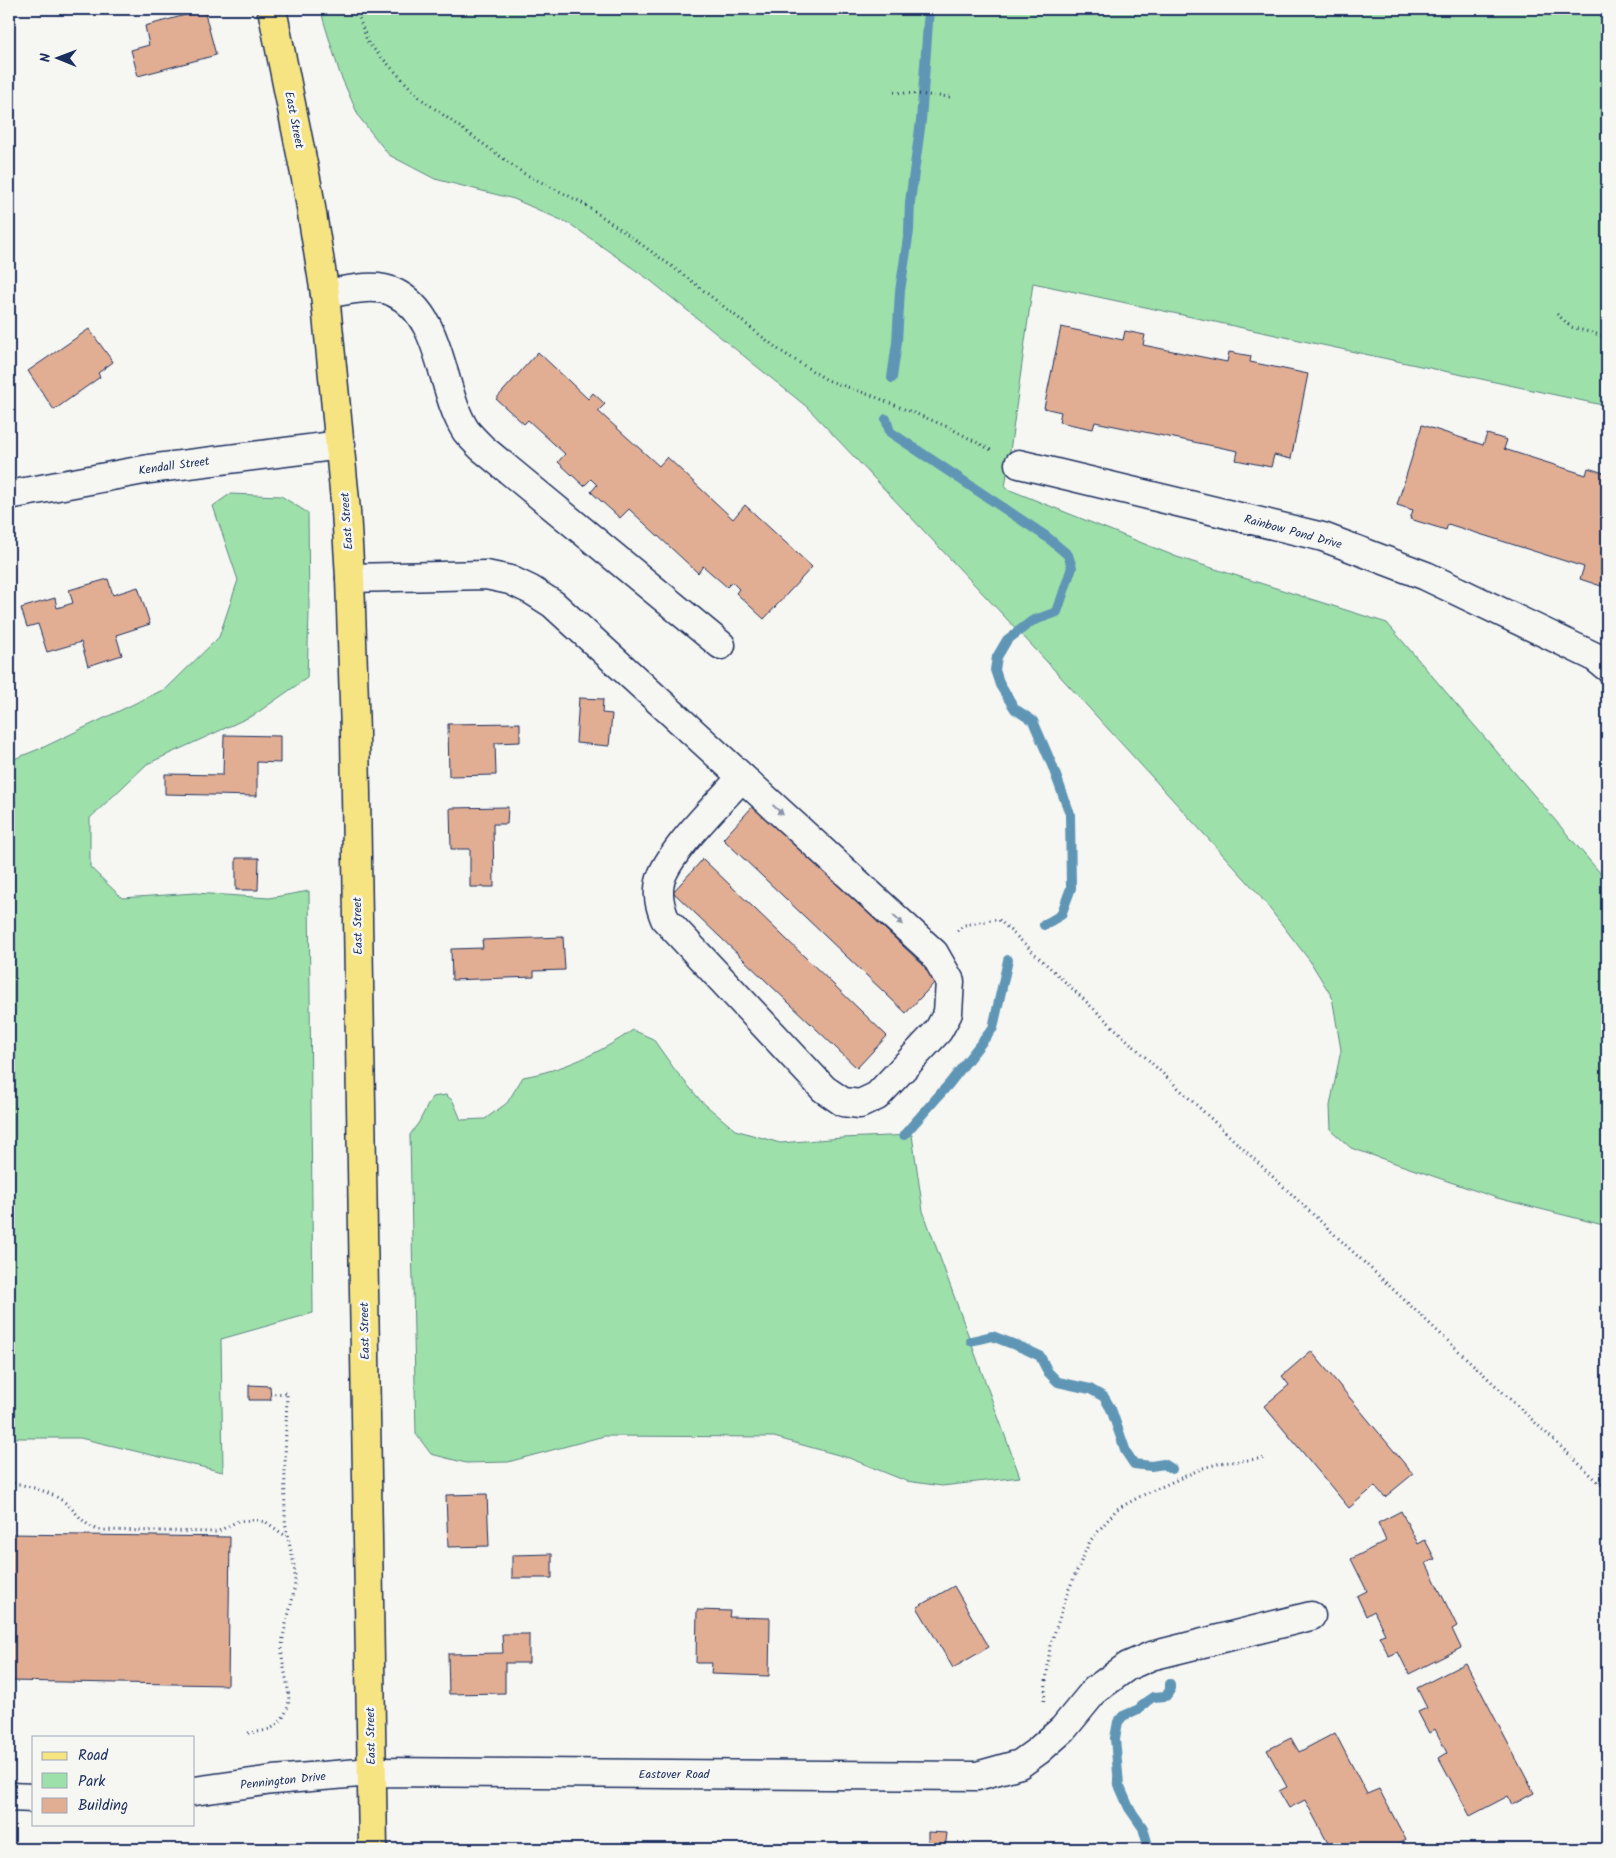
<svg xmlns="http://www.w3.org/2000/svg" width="1616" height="1858" font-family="Kalam,sans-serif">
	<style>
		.green { fill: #9ee0aa; stroke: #5c8884 }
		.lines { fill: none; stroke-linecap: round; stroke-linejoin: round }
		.stream { stroke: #6196b5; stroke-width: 10 }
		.building { fill: #e1ae94; stroke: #1b2f5e }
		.minor-casing { stroke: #1b2f5e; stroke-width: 31 }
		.major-casing { stroke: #1b2f5e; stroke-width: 31 }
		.path { stroke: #1b2f5e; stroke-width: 3; stroke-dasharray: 1 4; stroke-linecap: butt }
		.minor { stroke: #f6f6f2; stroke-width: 28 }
		.major { stroke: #f6e381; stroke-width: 28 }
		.oneway { fill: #8892a8 }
		.labels { text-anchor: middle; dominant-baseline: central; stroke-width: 5; stroke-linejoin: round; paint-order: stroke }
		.street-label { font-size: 12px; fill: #1b2f5e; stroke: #f6f6f2 }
	</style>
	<rect width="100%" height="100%" fill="#f6f6f2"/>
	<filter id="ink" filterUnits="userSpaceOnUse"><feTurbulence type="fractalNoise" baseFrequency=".02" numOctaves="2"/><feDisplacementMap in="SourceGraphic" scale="10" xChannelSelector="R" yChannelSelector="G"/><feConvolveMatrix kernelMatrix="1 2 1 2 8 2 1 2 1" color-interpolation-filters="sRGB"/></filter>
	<g filter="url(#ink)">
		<path class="green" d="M 322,9 L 1607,9 L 1607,406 L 1033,283 L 1005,488 L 1177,557 L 1387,623 L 1607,881 L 1607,1226 L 1497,1198 L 1351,1148 L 1331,1130 L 1330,1106 L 1341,1050 L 1332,997 L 1310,961 L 1256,891 L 1037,651 L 807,407 L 651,281 L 570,224 L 514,199 L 435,179 L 389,155 L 359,117 L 340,74 L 323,19 Z
			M 230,494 L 281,496 L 308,513 L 309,613 L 307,678 L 254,715 L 147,764 L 90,818 L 90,867 L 122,898 L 195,893 L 269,898 L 309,891 L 313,1313 L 221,1339 L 223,1472 L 80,1438 L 9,1438 L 9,761 L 44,747 L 167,688 L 219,637 L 238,580 L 213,506 Z
			M 633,1030 L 653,1039 L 675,1070 L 701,1101 L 735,1130 L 780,1143 L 842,1138 L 912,1135 L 923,1211 L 1020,1477 L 942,1486 L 906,1481 L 849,1458 L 774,1437 L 604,1436 L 508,1462 L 466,1463 L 431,1454 L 416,1434 L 410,1135 L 419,1122 L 432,1097 L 446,1095 L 453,1101 L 461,1120 L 485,1119 L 507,1103 L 523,1077 C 563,1070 600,1053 633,1030 Z"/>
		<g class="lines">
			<path class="stream" d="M 892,378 L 897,342 L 900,291 L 909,231 L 910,202 L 921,121 L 929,9
				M 886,419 L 890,432 L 1047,537 L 1068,555 L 1072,567 L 1057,612 L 1032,621 L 1007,640 L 997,657 L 995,670 L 1000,685 L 1015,709 L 1033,721 L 1052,765 L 1070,814 L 1071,888 L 1061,915 L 1044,925
				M 904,1135 L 949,1084 L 993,1028 L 1008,960
				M 971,1341 L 992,1336 L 1023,1348 L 1040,1356 L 1048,1372 L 1058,1382 L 1090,1389 L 1104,1397 L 1111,1409 L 1126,1452 L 1134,1464 L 1151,1466 L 1164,1464 L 1172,1469
				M 1149,1849 L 1143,1828 L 1129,1808 L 1119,1785 L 1115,1738 L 1118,1722 L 1123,1716 L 1139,1709 L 1146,1702 L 1153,1697 L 1166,1696 L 1170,1690 L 1170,1684"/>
		</g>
		<path class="building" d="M 204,10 L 216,55 L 138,76 L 131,50 L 149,45 L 145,26 Z
			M 1061,327 L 1123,340 L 1125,331 L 1145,335 L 1143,345 L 1227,362 L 1229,352 L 1251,356 L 1250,362 L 1308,374 L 1291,459 L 1274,455 L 1271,467 L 1236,460 L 1238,451 L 1095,422 L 1093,429 L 1059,422 L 1061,412 L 1044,408 Z
			M 89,329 L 113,362 L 98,373 L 100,377 L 54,410 L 28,371 Z
			M 538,352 L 588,399 L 593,393 L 605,404 L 598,411 L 659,466 L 667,457 L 733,519 L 745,505 L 812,567 L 764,619 L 736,593 L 739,589 L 732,582 L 727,587 L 703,566 L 698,573 L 629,509 L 620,518 L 591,492 L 597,485 L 591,479 L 584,486 L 558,462 L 565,454 L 528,420 L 524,424 L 496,399 Z
			M 1422,425 L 1483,445 L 1487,434 L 1507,440 L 1504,449 L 1586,475 L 1588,468 L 1607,474 L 1607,588 L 1580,579 L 1584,567 L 1448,524 L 1446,530 L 1410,519 L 1413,510 L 1397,505 Z
			M 108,579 L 113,595 L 138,587 L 150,624 L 116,635 L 122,655 L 88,666 L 81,642 L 47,652 L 38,624 L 27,627 L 21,608 L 55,598 L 57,608 L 73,603 L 69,590 Z
			M 579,698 L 603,699 L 602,713 L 612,714 L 609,746 L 576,743 Z
			M 520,723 L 520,742 L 495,743 L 496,775 L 449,776 L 448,724 Z
			M 224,735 L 280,736 L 280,763 L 257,762 L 257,796 L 165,794 L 165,774 L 223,775 Z
			M 754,805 L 938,979 L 906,1013 L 723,839 Z
			M 508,807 L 507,824 L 493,824 L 494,887 L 470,887 L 470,849 L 451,849 L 450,808 Z
			M 236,858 L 259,858 L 258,890 L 236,890 Z
			M 703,859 L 887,1036 L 857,1068 L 673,892 Z
			M 563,937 L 565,970 L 534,971 L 534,977 L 452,980 L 451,949 L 483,948 L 482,940 Z
			M 1311,1351 L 1413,1474 L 1385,1497 L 1375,1486 L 1349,1508 L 1264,1406 L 1289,1385 L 1282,1376 Z
			M 249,1385 L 270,1386 L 271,1400 L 249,1400 Z
			M 487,1494 L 489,1546 L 448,1547 L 446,1495 Z
			M 1401,1511 L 1418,1544 L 1425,1540 L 1435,1559 L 1426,1563 L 1457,1626 L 1452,1629 L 1461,1648 L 1409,1674 L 1398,1652 L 1389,1656 L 1379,1636 L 1385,1634 L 1374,1611 L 1366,1616 L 1357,1596 L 1367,1591 L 1351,1559 L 1386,1541 L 1378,1523 Z
			M 9,1534 L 230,1537 L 228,1685 L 9,1681 Z
			M 552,1554 L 552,1578 L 512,1578 L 512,1555 Z
			M 954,1586 L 989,1647 L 953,1668 L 917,1607 Z
			M 697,1610 L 730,1611 L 729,1617 L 770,1618 L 769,1676 L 711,1674 L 712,1663 L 696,1663 Z
			M 502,1634 L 529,1634 L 529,1663 L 505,1663 L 505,1693 L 449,1694 L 448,1654 L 503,1653 Z
			M 1466,1663 L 1534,1793 L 1512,1805 L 1508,1796 L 1470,1816 L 1439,1758 L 1447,1753 L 1435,1729 L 1429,1733 L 1418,1712 L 1427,1708 L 1417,1688 Z
			M 1335,1733 L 1367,1794 L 1379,1789 L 1406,1840 L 1390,1849 L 1331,1849 L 1305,1800 L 1289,1808 L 1279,1791 L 1287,1787 L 1267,1750 L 1291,1738 L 1299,1752 Z
			M 928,1832 L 947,1833 L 945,1849 L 928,1849 Z"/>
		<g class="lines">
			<defs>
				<path id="minor" d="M 325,294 C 344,291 375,283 393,292 C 444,315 439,390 466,431 C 471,437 477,443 482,448 L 721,645
					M 1019,464 L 1323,537 L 1426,576 L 1593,656 L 1607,667
					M 9,495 L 149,469 L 341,445
					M 350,578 L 486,575 L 510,580 L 531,590 L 553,604 L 934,953 L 950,981 L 948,1013 L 938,1031 L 877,1096 L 860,1104 L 843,1102 L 824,1089 L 665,919 C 660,907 657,896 660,882 C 666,854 721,801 742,777
					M 194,1791 L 273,1780 L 372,1772 L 977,1776 L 1020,1764 L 1038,1751 L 1063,1729 L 1095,1690 L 1128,1666 L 1151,1656 L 1311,1616
					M 9,1797 L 34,1798"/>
				<path id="major" d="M 272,9 L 308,189 L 325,294 L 346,511 L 350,578 L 355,733 L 373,1849"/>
			</defs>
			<use href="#minor" class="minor-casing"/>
			<use href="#major" class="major-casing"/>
			<path class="path" d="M 356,9 L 368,43 L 420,98 L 523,173 L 579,201 L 616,226 L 685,276 L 779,350 L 827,380 L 873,396 L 948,427 L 991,450
				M 894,92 L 951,97
				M 1557,314 L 1571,327 L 1607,337
				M 957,931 L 964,925 L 998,919 L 1607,1490
				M 9,1482 C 28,1486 52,1491 68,1505 C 78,1514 84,1525 98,1530 L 217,1532 L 238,1521 L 253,1520 L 266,1522 L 287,1537
				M 1044,1701 L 1050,1646 L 1069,1589 L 1090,1541 L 1117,1509 L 1141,1496 L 1203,1468 L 1221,1463 L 1267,1458
				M 248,1733 C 268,1731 279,1729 287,1709 C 293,1696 282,1668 282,1653 C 281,1628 295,1604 295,1578 C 295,1557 285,1536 285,1515 C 284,1474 286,1433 287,1393 L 271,1394"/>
			<use href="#minor" class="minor"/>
			<use href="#major" class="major"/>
		</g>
		<defs><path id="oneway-solid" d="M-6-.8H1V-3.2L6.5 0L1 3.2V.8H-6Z" transform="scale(1.25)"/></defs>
		<g class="oneway">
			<use href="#oneway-solid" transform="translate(778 810) rotate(43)"/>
			<use href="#oneway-solid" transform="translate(898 920) rotate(43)"/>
		</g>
	</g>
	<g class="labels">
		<g class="street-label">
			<text transform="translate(294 120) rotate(79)">East Street</text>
			<text transform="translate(174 466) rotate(-8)">Kendall Street</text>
			<text transform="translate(347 521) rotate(-94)">East Street</text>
			<text transform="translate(1293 532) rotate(15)">Rainbow Pond Drive</text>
			<text transform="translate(358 926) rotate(-91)">East Street</text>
			<text transform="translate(365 1331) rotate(-91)">East Street</text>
			<text transform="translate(371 1736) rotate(-91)">East Street</text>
			<text x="674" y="1774">Eastover Road</text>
			<text transform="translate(283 1781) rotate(-6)">Pennington Drive</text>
		</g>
	</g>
	<rect width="1616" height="1858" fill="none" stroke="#f6f6f2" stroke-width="30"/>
	<rect x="15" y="15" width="1586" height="1828" fill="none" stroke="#1b2f5e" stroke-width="2" filter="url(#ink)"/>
	<rect x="32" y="1736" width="162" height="90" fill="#f6f6f2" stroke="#9ea6b7"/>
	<rect x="42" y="1752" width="25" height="8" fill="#f6e381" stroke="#9ea6b7"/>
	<text x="78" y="1760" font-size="15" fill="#1b2f5e">Road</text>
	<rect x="42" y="1773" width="25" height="15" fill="#9ee0aa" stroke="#9ea6b7"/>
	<text x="78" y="1786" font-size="15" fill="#1b2f5e">Park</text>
	<rect x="42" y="1798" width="25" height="15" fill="#e1ae94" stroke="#9ea6b7"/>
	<text x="78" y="1810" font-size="15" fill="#1b2f5e">Building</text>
	<g transform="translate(58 58) rotate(271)" stroke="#f6f6f2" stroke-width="4" paint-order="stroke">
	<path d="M0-4L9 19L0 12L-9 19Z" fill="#1b2f5e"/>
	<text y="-8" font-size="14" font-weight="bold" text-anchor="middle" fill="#1b2f5e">N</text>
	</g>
</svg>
